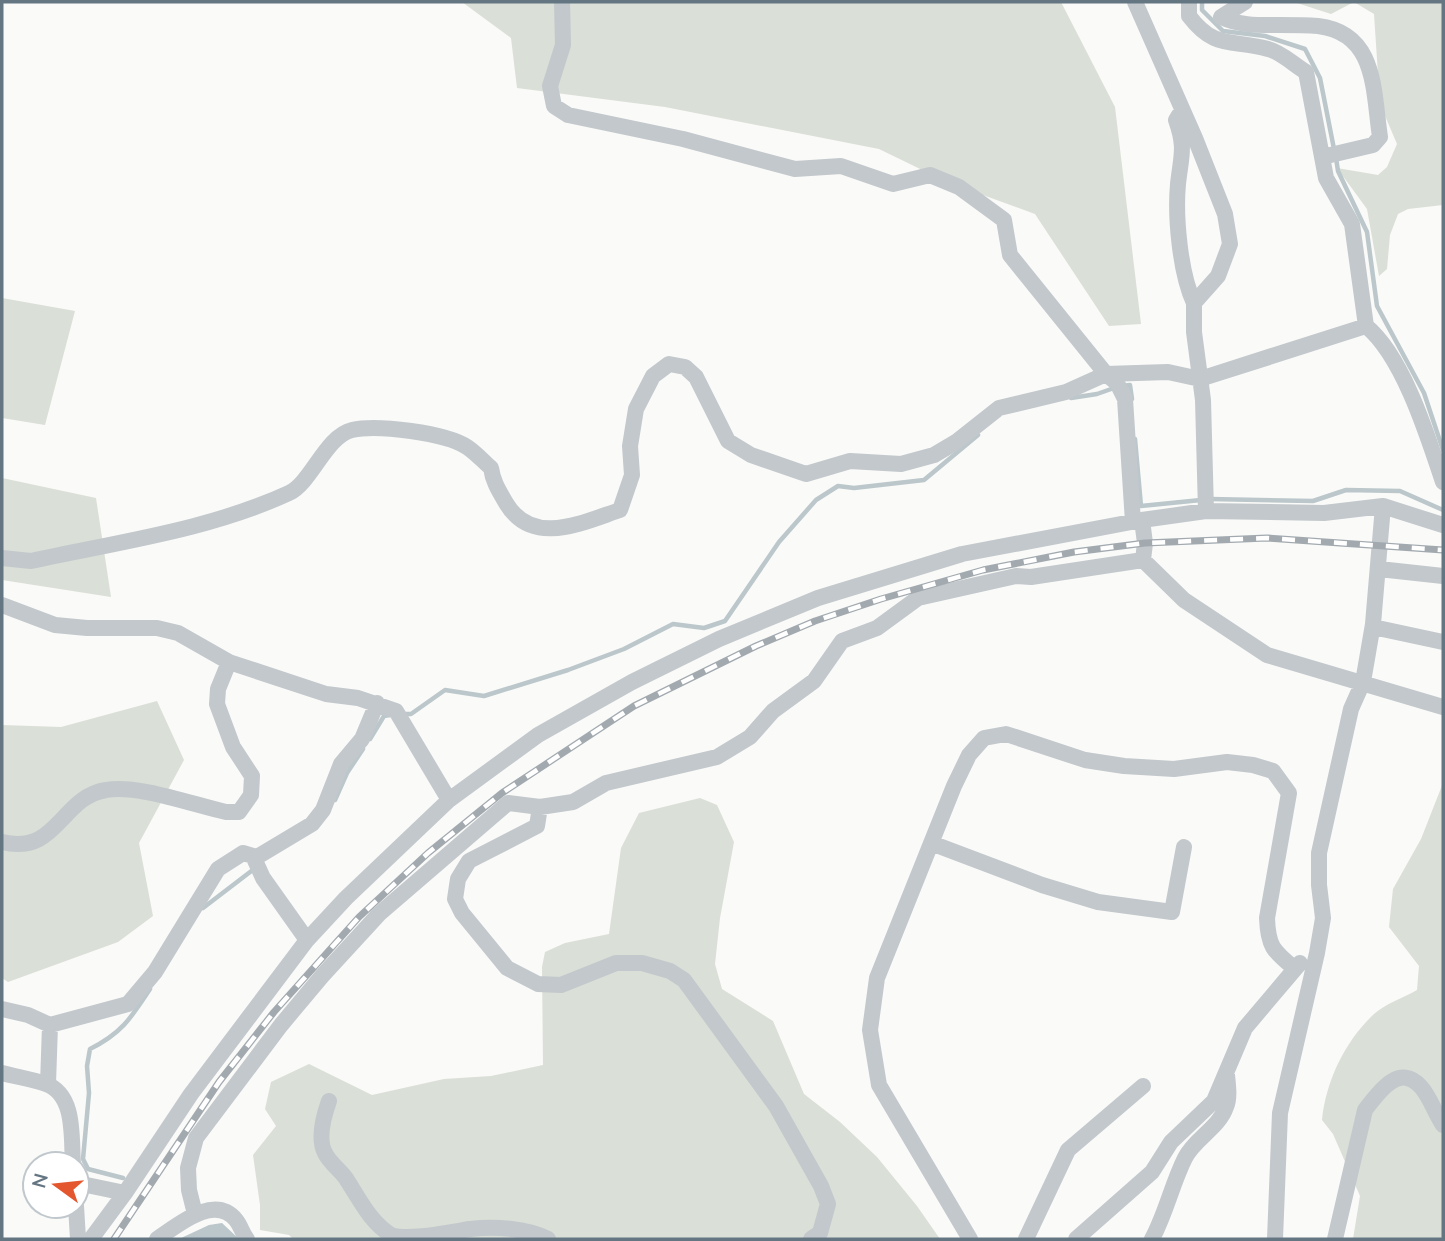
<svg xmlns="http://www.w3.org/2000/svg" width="1445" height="1241" font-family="'Nunito Sans',sans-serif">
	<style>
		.green { fill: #dadfd7 }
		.water { fill: #bbc7cb }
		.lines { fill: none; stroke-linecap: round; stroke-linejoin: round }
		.stream { stroke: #bbc7cb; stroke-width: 4.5 }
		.minor { stroke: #c3c8cc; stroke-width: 16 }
		.rail-casing { stroke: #a2aab0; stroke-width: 7 }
		.rail { stroke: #fff; stroke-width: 4.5; stroke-dasharray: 13; stroke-linecap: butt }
	</style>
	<rect width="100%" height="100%" fill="#fafaf8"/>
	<path class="green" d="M 462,2 L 1061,2 L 1115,107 L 1141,324 L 1109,326 L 1035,214 L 947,182 L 879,149 L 665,107 L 517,88 L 511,38 Z
		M 1294,2 L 1443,2 L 1443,205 L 1408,209 L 1398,214 L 1390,235 L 1387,269 L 1379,276 L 1367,209 L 1337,168 L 1378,175 L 1387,167 L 1397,144 L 1380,104 L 1374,14 L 1354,2 L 1331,14 Z
		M 2,298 L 75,311 L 45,425 L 2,418 Z
		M 2,478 L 96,498 L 111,597 L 2,580 Z
		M 157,701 L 184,760 L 139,843 L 153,916 L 118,942 L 8,982 L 2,978 L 2,725 L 61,727 Z
		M 1443,783 L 1443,1239 L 1353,1239 L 1360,1196 L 1333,1134 L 1322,1120 C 1326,1081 1345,1041 1374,1014 C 1385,1004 1403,998 1417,990 L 1419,966 L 1389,927 L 1393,889 L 1421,839 Z
		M 700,798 L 717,805 L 734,842 L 720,918 L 715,964 L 722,989 L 773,1021 L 804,1094 L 840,1122 L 877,1157 L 917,1206 L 940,1239 L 293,1239 L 289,1235 L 260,1230 L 260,1205 L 253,1155 L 276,1126 L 265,1109 L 271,1082 L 309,1064 L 372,1095 L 444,1079 L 491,1076 L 543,1065 L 542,967 L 545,952 L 565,943 L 609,934 L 621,848 L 639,813 Z"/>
	<path class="water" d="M 222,1223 L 239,1239 L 179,1239 L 209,1225 Z"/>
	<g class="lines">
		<path class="stream" d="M 1202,2 L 1202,10 L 1223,31 L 1265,36 L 1305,49 L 1320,78 L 1334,149
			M 1336,158 L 1338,171 L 1367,232 L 1377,306 L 1424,393 L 1443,450
			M 1122,386 L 1130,385 L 1132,399
			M 1071,398 L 1097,394 L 1114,388
			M 1135,439 L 1141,506 L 1201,500
			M 1210,499 L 1313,501 L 1346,490 L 1400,491 L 1443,510
			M 402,714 L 411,714 L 445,690 L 484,696 L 568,670 L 624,649 L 673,624 L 704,628 L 725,621 L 779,542 L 816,500 L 838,486 L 854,488 L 924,480 L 978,435
			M 370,739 L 384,716 L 390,715
			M 335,800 L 347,773 L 363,749
			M 203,908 L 254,869
			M 123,1178 L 88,1169 L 83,1159 L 89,1093 L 87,1066 L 90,1049 C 122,1033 131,1018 150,989"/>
		<path class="minor" d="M 562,2 L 563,45 L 550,86 L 554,106 L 568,115 L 683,139 L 795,169 L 841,166 L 893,184 L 930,175 L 959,187 L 1004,220 L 1010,255 L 1106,374 L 1168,372 L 1200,379 L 1366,326
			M 1135,2 L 1195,138 L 1225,214 L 1230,244 L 1218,276 L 1194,303 L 1194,332 L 1203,400 L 1206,511
			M 1189,2 L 1189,16 C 1215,50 1231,39 1268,49 C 1281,52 1294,65 1306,72 L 1326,178 L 1352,224 L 1366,326 C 1403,356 1428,437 1443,482
			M 1245,2 L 1221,17 C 1241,26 1258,25 1280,25 C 1292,25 1305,25 1318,26 C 1377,33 1373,91 1380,137 L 1373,145 L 1322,157
			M 1179,115 L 1176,120 C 1186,148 1181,156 1178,184 C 1175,217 1180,273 1194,303
			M 1142,520 L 1145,543 L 1143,560
			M 2,558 L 31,561 C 117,542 209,530 289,493 C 311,483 326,436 352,430 C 377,424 446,433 467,447 C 476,453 483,461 491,468 C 493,482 499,491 506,503 C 532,547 581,523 620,510 L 632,475 L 630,446 L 636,409 L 653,376 L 669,364 L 685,367 L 696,377 L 728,441 L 751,455 L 806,474 L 850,461 L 901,464 L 934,455 L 956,442 L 999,408 L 1066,392 L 1106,374 L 1117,383 L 1125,399 L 1133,522
			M 1143,560 L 1184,600 L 1267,655 L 1443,707
			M 1379,569 L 1443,576
			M 2,605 L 55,625 L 87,628 L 157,628 L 178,633 L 229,662 L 326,694 L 358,698 L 396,711 L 449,800
			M 1373,627 L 1443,642
			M 540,807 L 537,826 L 469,861 L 458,879 L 455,899 L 462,913 L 507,968 L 538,984 L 561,985 L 616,963 L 642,963 L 670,971 L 684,980 L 776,1106 L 821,1186 L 828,1204 L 820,1233 L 811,1239
			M 2,842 C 57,856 61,797 106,790 C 137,784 194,805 226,812 L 239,812 L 251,795 L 252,776 L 233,747 L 217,704 L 218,689 L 229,662
			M 931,843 L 1042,885 L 1098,902 L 1172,912 L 1184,847
			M 253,856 L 263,878 L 307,940
			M 2,1009 L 28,1015 L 50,1025 L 128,1004 L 155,972 L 218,869 L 243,853 L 257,857 L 312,824 L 323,810 L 341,764 L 362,739 L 377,703
			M 2,1073 C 16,1077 32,1079 46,1084 C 76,1095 71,1138 73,1164
			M 48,1084 L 50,1025
			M 329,1101 C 324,1115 317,1138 325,1153 C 329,1162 339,1169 345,1177 C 359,1198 369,1221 391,1235 C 409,1241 450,1232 470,1229 C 495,1226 526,1228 548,1239
			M 77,1183 L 125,1193
			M 76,1206 L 78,1239
			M 195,1214 L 189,1190 L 188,1168 L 196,1138 L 281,1025 L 322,976 L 379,914 L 508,803 L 540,807 L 573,802 L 606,783 L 717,757 L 750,737 L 773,711 L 814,681 L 842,641 L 877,628 L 918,598 L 1016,576 L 1031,577 L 1143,560
			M 91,1239 L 125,1193 L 191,1094 L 307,940 L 346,898 L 449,800 L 538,735 L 632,682 L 719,639 L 818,598 L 962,554 L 1142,520 L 1206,511 L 1324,513 L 1383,506 L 1443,525
			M 157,1239 C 177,1226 214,1193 236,1220 C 241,1226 242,1233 247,1239
			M 970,1239 L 879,1085 L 870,1030 L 877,978 L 954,786 L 969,755 L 984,738 L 1006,734 L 1085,760 L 1124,766 L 1174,769 L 1227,762 L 1253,765 L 1273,771 L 1289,793 L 1267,918 C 1268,946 1273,951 1294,968
			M 1026,1239 L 1068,1150 L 1143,1086
			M 1076,1239 L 1152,1172 L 1171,1142 L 1214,1101 L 1245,1028 L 1300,963
			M 1152,1239 C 1166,1213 1172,1184 1185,1158 C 1194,1139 1219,1128 1226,1107 C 1230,1098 1228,1085 1227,1075
			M 1275,1239 L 1280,1113 L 1317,953 L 1323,918 L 1319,885 L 1319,853 L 1351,709 L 1363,682 L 1373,624 L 1383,506
			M 1335,1239 L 1365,1110 C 1378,1093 1399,1062 1421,1087 C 1430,1097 1435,1113 1443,1125"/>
		<defs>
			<path id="rail" d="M 114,1239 L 219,1082 L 274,1012 L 359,917 L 428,853 L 502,793 L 634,706 L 756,646 L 815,621 L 881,599 L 983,570 L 1074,552 L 1145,543 L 1267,538 L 1443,550"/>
		</defs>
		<use href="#rail" class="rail-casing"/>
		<use href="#rail" class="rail"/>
	</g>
	<rect width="1445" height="1241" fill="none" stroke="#657683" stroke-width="7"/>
	<g transform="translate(56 1185) rotate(285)"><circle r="33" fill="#ffffff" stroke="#c1c8cd" stroke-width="2"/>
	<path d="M0-5L12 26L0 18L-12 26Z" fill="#e4572e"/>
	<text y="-10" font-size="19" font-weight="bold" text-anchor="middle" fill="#657683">N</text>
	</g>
</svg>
